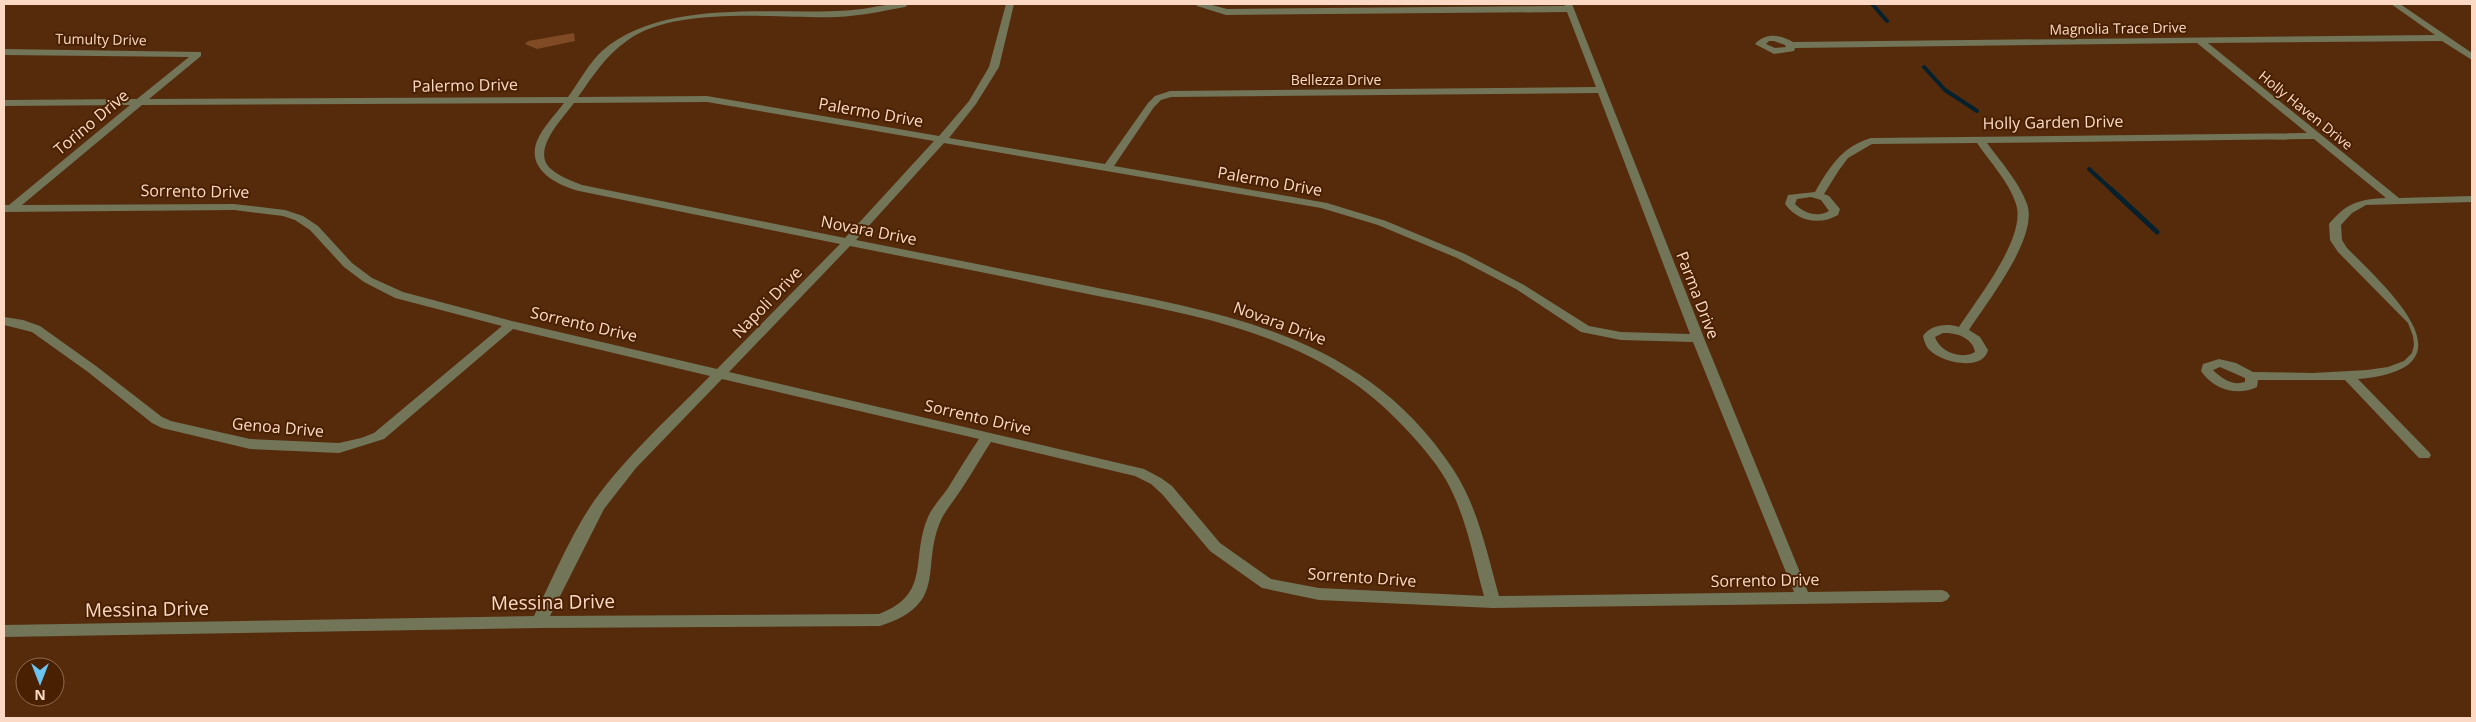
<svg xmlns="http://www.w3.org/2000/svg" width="2476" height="722" font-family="'Open Sans',sans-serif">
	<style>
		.green { fill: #804a25 }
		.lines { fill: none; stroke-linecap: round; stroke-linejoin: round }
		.stream-far1 { stroke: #06212e; stroke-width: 4 }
		.stream { stroke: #06212e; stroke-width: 5 }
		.minor { fill: #727558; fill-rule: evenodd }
		.labels { text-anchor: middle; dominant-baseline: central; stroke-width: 4; stroke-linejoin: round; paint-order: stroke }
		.far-street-label { font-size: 14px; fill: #fbd9c5; stroke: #492001 }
		.street-label { font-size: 16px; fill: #fbd9c5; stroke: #492001 }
		.near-street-label { font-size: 19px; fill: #fbd9c5; stroke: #492001 }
	</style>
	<rect width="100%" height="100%" fill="#552b0c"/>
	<path class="green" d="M 574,33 L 575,41 L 537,49 L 525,44 L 528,41 Z"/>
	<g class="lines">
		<path class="stream-far1" d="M 1872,4 L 1887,21
			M 1924,67 L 1945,90 L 1977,111
			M 2089,169 L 2113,191"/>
		<path class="stream" d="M 2112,190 L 2157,232"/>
		<path class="minor" d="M 892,4 L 909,4 L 905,7 C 883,11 860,16 837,17 C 778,19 678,5 628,40 C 606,55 593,76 578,97 L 707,96 L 939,136 L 969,101 L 989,67 L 1006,4 L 1014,4 L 999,67 L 976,104 L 949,138 L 1105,164 L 1148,103 L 1155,96 L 1170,91 L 1596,87 L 1567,12 L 1226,15 L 1197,6 L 1196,4 L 1208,4 L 1227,9 L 1565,6 L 1564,4 L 1572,4 L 1704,338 L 1808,592 L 1942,590 L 1947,592 L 1950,596 L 1947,600 L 1942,602 L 1493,608 L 1319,600 L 1262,588 L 1210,551 L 1162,494 L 1151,484 L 1135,476 L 991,442 C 979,460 969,479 956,497 C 952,503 947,509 943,516 C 918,565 952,603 880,626 L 539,628 L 4,637 L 4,625 L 534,616 C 553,578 570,536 594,501 C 627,455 671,416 710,376 L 513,329 L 384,439 L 339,453 L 250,449 L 162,428 L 152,423 L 88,372 L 32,332 L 4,325 L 4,317 L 23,320 L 40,326 L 96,366 L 162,417 L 171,421 L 250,439 L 339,443 L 361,438 L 374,433 L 502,326 L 395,298 L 364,282 L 344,267 L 310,230 L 295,220 L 283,216 L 234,210 L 5,212 L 4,205 L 9,205 L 130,105 L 4,106 L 4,100 L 137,99 L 189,57 L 4,55 L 4,49 L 201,52 L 201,56 L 149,99 L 568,97 C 579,82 589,63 602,51 C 661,0 762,14 836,11 C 855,11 873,7 892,4 ZM 1598,93 L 1690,334 L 1621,332 L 1589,326 L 1524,285 L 1465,254 L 1386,221 L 1327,203 L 1114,166 L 1154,107 L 1161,100 L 1171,97 ZM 707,102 L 934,141 L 845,238 L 582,185 C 572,181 560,177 551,169 C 530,151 563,118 574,103 ZM 564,103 C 555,115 542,128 537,141 C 526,169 556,185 579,191 L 840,244 L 717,369 L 512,321 L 403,292 L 372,278 L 352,263 L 318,226 L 303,216 L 285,210 L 234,204 L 22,205 L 142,105 ZM 944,143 L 1321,208 L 1378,225 L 1457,258 L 1516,289 L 1581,332 L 1621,340 L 1693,342 L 1794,592 L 1499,596 C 1487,553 1478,507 1453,469 C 1365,335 1227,314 1083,285 C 1007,270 931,255 856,240 ZM 850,246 C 926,261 1002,276 1078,292 C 1198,316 1318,333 1405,428 C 1420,444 1435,461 1446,480 C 1466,515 1473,557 1484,596 L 1319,588 L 1271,579 L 1220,543 L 1172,486 L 1161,478 L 1144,469 L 729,372 ZM 722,379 L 979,439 C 968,455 958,472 948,488 C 941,498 933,506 928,517 C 910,559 932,594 879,614 L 550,616 L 604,509 L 636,468 Z
			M 2391,4 L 2400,4 L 2472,53 L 2472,60 L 2442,41 L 2208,43 L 2399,198 L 2472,196 L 2472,202 L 2366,205 L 2352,213 L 2341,225 L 2342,240 L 2347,248 C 2392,293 2476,369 2358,379 L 2429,452 L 2431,455 L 2429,458 L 2419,458 L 2345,380 L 2258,380 L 2257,387 C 2237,397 2213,389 2201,371 L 2203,364 L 2219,359 L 2236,363 L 2253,372 L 2313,373 L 2367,370 L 2388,367 L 2404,361 L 2412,353 L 2414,345 L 2413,336 L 2408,323 L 2338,252 L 2330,240 L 2329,224 C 2346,203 2360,199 2386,198 L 2314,139 L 1987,143 C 2001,162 2019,182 2027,204 C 2039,237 1987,302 1969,330 L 1980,337 L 1988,350 C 1983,373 1937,362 1927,347 C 1925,344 1924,340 1923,336 C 1931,325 1946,323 1959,327 C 1977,299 2027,237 2016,204 C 2009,182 1990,162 1977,143 L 1872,144 L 1848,158 L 1839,170 L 1824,194 L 1829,196 L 1840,209 L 1838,215 C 1819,226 1797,221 1785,204 L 1788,195 L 1815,192 C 1829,168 1842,146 1871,138 L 2307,133 L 2197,43 L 1795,48 L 1794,51 L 1774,54 L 1755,44 C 1766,32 1781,35 1793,42 L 2435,35 ZM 1769,41 L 1774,41 L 1785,45 L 1786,47 L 1775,48 L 1766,44 ZM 1811,197 L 1821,200 L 1829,211 C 1817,218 1804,213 1795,204 L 1797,199 ZM 1943,333 C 1956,332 1973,338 1975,352 C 1961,360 1940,352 1935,337 ZM 2220,367 L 2245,378 L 2245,382 C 2233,386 2222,379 2213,370 Z"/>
	</g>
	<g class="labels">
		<g class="far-street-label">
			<text transform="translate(2118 28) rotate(-1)">Magnolia Trace Drive</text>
			<text transform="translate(101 39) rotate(1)">Tumulty Drive</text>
			<text x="1336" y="79">Bellezza Drive</text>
			<text transform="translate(2306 110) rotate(39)">Holly Haven Drive</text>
		</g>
		<g class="street-label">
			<text transform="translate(465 85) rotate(-1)">Palermo Drive</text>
			<text transform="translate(871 112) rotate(10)">Palermo Drive</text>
			<text transform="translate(91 122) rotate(-40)">Torino Drive</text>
			<text transform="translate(2053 122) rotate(-1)">Holly Garden Drive</text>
			<text transform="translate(1270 181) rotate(10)">Palermo Drive</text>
			<text transform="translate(195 191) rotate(1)">Sorrento Drive</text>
			<text transform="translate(869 230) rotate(11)">Novara Drive</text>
			<text transform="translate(1698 295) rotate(69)">Parma Drive</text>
			<text transform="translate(767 302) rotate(-46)">Napoli Drive</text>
			<text transform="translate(1280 323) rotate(20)">Novara Drive</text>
			<text transform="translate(584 324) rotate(13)">Sorrento Drive</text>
			<text transform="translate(978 417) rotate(13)">Sorrento Drive</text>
			<text transform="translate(278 427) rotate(5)">Genoa Drive</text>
			<text transform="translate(1362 577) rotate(4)">Sorrento Drive</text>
			<text transform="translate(1765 580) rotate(-1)">Sorrento Drive</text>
		</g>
		<g class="near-street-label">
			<text transform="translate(553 602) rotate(-1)">Messina Drive</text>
			<text transform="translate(147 609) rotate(-1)">Messina Drive</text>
		</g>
	</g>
	<rect width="2476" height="722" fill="none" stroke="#fbd9c5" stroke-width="10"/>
	<g transform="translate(40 682) rotate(180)"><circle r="24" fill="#492001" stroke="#906a4f"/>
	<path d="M0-4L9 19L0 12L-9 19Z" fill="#6ac3f1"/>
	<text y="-8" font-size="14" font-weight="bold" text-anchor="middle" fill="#fbd9c5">N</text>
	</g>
</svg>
